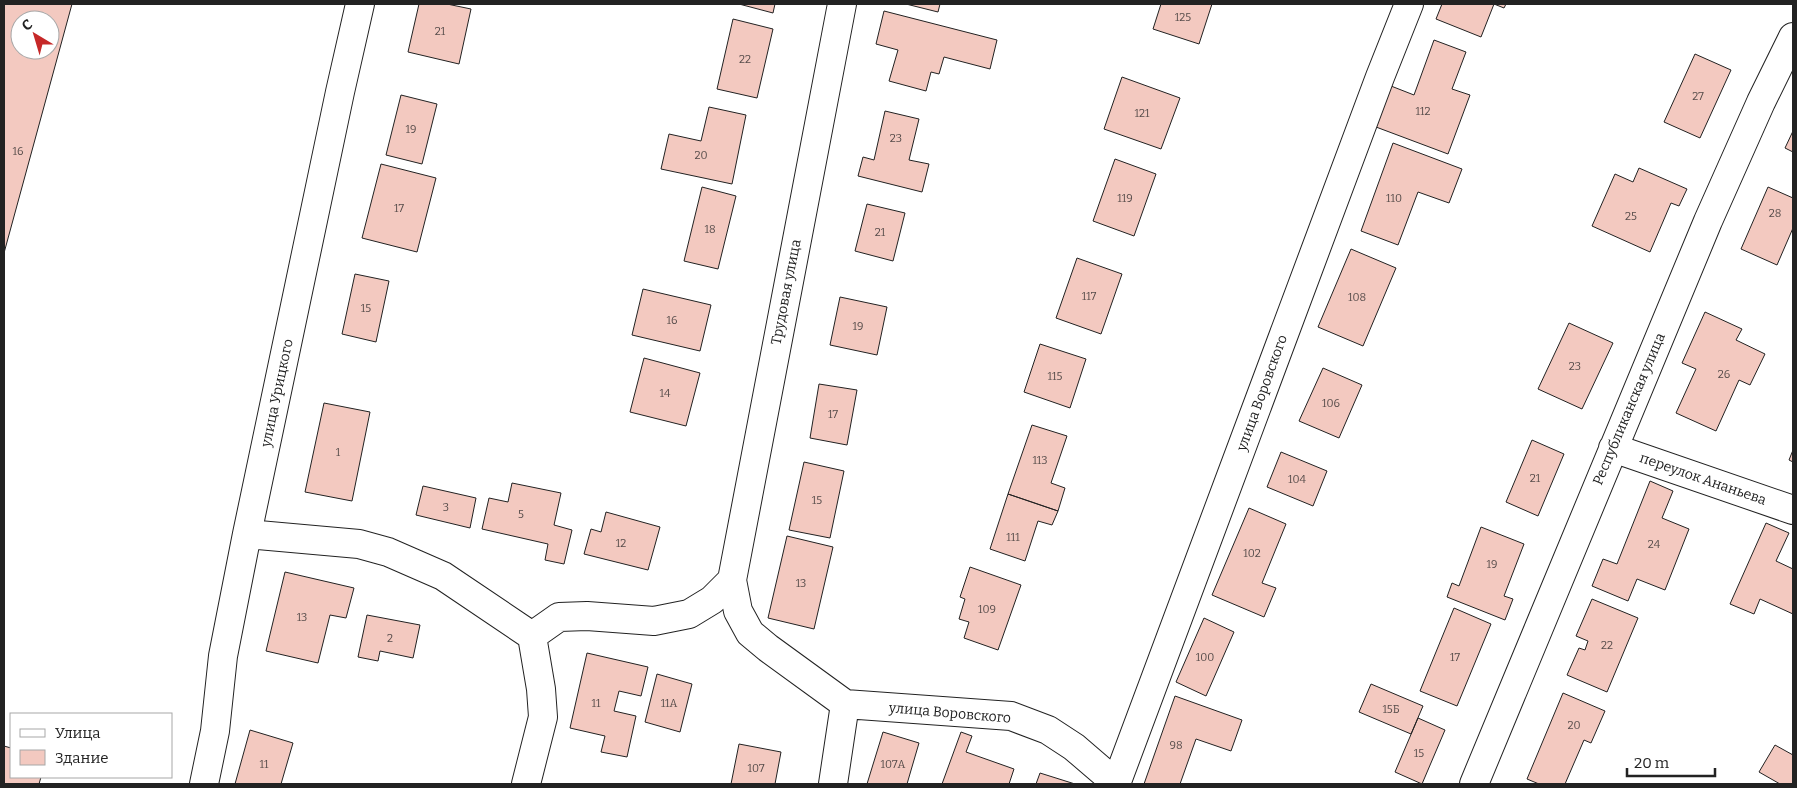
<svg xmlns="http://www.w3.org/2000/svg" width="1797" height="788" font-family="Bitter,serif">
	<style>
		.building { fill: #f3c9c0; stroke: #222; fill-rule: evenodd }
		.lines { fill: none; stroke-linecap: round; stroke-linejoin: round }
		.minor-casing { stroke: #222; stroke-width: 30 }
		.minor { stroke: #fff; stroke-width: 28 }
		.labels { text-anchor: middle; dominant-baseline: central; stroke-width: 4; stroke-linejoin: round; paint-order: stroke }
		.number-label { font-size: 11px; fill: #564c4a }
		.street-label { font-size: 14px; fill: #222; stroke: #fff }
	</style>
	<rect width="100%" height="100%" fill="#fff"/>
	<path class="building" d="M 4,4 L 72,4 L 4,253 ZM 20,20 L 50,20 L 50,50 L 20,50 Z
		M 419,4 L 447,4 L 471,9 L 459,64 L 408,52 Z
		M 739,4 L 775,4 L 773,13 Z
		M 906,4 L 940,4 L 938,12 Z
		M 1161,4 L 1212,4 L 1199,44 L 1153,29 Z
		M 1442,4 L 1506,4 L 1504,8 L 1494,4 L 1481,37 L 1436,19 Z
		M 884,11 L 997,40 L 990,69 L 944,57 L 939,74 L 931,72 L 926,91 L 889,81 L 898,50 L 876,44 Z
		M 733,19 L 773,29 L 757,98 L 717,89 Z
		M 1434,40 L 1466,52 L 1452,89 L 1470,95 L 1448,154 L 1376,127 L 1391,86 L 1414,95 Z
		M 1695,54 L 1731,70 L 1700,138 L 1664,122 Z
		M 1122,77 L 1180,98 L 1161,149 L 1104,129 Z
		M 401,95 L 437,104 L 422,164 L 386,155 Z
		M 709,107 L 746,115 L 732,184 L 661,169 L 669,134 L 701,141 Z
		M 885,111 L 919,119 L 909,160 L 929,164 L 922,192 L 858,176 L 863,157 L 874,160 Z
		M 1793,131 L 1793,152 L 1785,148 Z
		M 1393,143 L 1462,169 L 1449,203 L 1418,192 L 1398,245 L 1361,231 Z
		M 1115,159 L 1156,174 L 1134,236 L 1093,221 Z
		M 381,164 L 436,178 L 417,252 L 362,238 Z
		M 1639,168 L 1687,189 L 1679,206 L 1671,203 L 1650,252 L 1592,226 L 1615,174 L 1633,182 Z
		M 702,187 L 736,196 L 718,269 L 684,261 Z
		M 1768,187 L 1793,198 L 1793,228 L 1777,265 L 1741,249 Z
		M 867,204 L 905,213 L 893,261 L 855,251 Z
		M 1351,249 L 1396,268 L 1363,346 L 1318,327 Z
		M 1077,258 L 1122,274 L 1101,334 L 1056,318 Z
		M 355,274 L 389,281 L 376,342 L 342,334 Z
		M 643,289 L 711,305 L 700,351 L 632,335 Z
		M 840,297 L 887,307 L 877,355 L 830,345 Z
		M 1705,312 L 1742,329 L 1736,340 L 1765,354 L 1750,385 L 1739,380 L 1716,431 L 1676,413 L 1696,369 L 1682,363 Z
		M 1569,323 L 1613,343 L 1582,409 L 1538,389 Z
		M 1040,344 L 1086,359 L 1070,408 L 1024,392 Z
		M 644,358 L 700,373 L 686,426 L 630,412 Z
		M 1323,368 L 1362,385 L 1339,438 L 1299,421 Z
		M 819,384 L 857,390 L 847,445 L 810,438 Z
		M 324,403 L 370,412 L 352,501 L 305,492 Z
		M 1032,425 L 1067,436 L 1051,483 L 1065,488 L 1058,511 L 1008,494 Z
		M 1532,440 L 1564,454 L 1538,516 L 1506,502 Z
		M 1793,450 L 1793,462 L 1789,460 Z
		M 1281,452 L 1327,471 L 1313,506 L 1267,487 Z
		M 804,462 L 844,471 L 830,538 L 789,530 Z
		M 1650,481 L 1673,491 L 1662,518 L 1689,529 L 1665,590 L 1637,579 L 1628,601 L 1592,586 L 1603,559 L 1617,564 Z
		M 512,483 L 561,493 L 554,525 L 572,530 L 564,564 L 545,560 L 548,544 L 482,529 L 489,498 L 508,502 Z
		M 423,486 L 476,498 L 470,528 L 416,515 Z
		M 1008,494 L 1058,511 L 1052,525 L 1038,521 L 1025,561 L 990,549 Z
		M 1249,508 L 1286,524 L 1262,583 L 1276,588 L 1264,617 L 1212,595 Z
		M 606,512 L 660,527 L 648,570 L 584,554 L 591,529 L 601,532 Z
		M 1766,523 L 1789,533 L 1776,561 L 1793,569 L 1793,614 L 1760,599 L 1754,614 L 1730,604 Z
		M 1481,527 L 1524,544 L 1504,596 L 1513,599 L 1505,620 L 1447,597 L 1452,583 L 1459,586 Z
		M 787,536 L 833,547 L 814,629 L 768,618 Z
		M 970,567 L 1021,585 L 998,650 L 964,638 L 969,622 L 959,619 L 965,599 L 960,597 Z
		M 285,572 L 354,588 L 346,618 L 330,615 L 318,663 L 266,651 Z
		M 1592,599 L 1638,618 L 1607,692 L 1567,675 L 1579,648 L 1585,650 L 1588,641 L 1576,636 Z
		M 1454,608 L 1491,624 L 1457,706 L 1420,691 Z
		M 367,615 L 420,625 L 413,658 L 380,651 L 378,661 L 358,657 Z
		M 1204,618 L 1234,632 L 1206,696 L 1176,682 Z
		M 587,653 L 648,667 L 641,696 L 619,691 L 614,711 L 636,716 L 627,757 L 601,752 L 605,736 L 570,728 Z
		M 657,674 L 692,684 L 680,732 L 645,722 Z
		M 1371,684 L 1423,706 L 1411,734 L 1359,712 Z
		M 1563,693 L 1605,711 L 1591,743 L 1584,740 L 1565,784 L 1539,784 L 1527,779 Z
		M 1175,696 L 1242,720 L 1231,751 L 1196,739 L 1180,784 L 1144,784 Z
		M 1418,718 L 1445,730 L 1422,784 L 1395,772 Z
		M 250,730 L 293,743 L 281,784 L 235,784 Z
		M 883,732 L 919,743 L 907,784 L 867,784 Z
		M 961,732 L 972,736 L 966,752 L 1014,769 L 1009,784 L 942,784 Z
		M 739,744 L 781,752 L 775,784 L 731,784 Z
		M 1775,745 L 1793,755 L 1793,784 L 1780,784 L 1759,772 Z
		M 4,746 L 11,748 L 11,777 L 41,777 L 39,784 L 4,784 Z
		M 1040,773 L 1075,784 L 1036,784 Z"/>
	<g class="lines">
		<defs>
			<path id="minor" d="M 842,4 L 732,580 L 738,611 L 750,633 L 768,648 L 845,704
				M 1613,448 L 1793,510
				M 247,534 L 359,544 L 388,552 L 443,576 L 532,636
				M 532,636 L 559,617 L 587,616 L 654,621 L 689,614 L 712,600 L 732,580
				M 845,704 L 1011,716 L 1048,730 L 1074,747 L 1116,783
				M 204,784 L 215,731 L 223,656 L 247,534 L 340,92 L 360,4
				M 526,784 L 543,717 L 541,689 L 532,636
				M 833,784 L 845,704
				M 1116,784 L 1380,77 L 1409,4
				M 1474,784 L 1708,221 L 1761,102 L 1793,37"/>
		</defs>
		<use href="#minor" class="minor-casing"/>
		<use href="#minor" class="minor"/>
	</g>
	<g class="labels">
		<g class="number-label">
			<text x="1183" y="17">125</text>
			<text x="440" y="31">21</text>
			<text x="745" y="59">22</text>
			<text x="1698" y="96">27</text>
			<text x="1423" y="111">112</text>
			<text x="1142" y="113">121</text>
			<text x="411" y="129">19</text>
			<text x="896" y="138">23</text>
			<text x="18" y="151">16</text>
			<text x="701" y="155">20</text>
			<text x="1125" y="198">119</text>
			<text x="1394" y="198">110</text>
			<text x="399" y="208">17</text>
			<text x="1775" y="213">28</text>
			<text x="1631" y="216">25</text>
			<text x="710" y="229">18</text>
			<text x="880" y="232">21</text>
			<text x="1089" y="296">117</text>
			<text x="1357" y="297">108</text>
			<text x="366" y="308">15</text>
			<text x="672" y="320">16</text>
			<text x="858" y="326">19</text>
			<text x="1575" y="366">23</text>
			<text x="1724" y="374">26</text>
			<text x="1055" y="376">115</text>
			<text x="665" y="393">14</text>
			<text x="1331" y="403">106</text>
			<text x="833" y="414">17</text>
			<text x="338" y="452">1</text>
			<text x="1040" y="460">113</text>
			<text x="1535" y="478">21</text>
			<text x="1297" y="479">104</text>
			<text x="817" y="500">15</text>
			<text x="446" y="507">3</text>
			<text x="521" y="514">5</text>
			<text x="1013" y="537">111</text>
			<text x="621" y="543">12</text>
			<text x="1654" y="544">24</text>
			<text x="1252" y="553">102</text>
			<text x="1492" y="564">19</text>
			<text x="801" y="583">13</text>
			<text x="987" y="609">109</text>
			<text x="302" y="617">13</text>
			<text x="390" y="638">2</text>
			<text x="1607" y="645">22</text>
			<text x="1205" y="657">100</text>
			<text x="1455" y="657">17</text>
			<text x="596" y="703">11</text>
			<text x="669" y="703">11А</text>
			<text x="1391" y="709">15Б</text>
			<text x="1574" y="725">20</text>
			<text x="1176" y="745">98</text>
			<text x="1419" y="753">15</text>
			<text x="264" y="764">11</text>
			<text x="893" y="764">107А</text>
			<text x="756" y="768">107</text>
		</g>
		<g class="street-label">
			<text transform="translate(786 292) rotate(-79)">Трудовая улица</text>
			<text transform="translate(277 393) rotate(-78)">улица Урицкого</text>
			<text transform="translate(1262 393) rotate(-70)">улица Воровского</text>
			<text transform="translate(1629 409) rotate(-67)">Республиканская улица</text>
			<text transform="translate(1703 479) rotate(19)">переулок Ананьева</text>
			<text transform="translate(950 713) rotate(5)">улица Воровского</text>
		</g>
	</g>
	<rect width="1797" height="788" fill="none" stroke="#222222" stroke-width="10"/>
	<rect x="10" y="713" width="162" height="65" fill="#ffffff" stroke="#a7a7a7"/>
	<rect x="20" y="729" width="25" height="8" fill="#ffffff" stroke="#a7a7a7"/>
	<text x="55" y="738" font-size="15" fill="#222222">Улица</text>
	<rect x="20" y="750" width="25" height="15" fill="#f3c9c0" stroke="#a7a7a7"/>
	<text x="55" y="763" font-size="15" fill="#222222">Здание</text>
	<g transform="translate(35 35) rotate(322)"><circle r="24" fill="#ffffff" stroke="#a7a7a7"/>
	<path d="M0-4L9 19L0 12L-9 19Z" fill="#c62828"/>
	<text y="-8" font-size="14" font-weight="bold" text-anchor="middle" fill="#222222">С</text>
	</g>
	<path d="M1627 768v8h88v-8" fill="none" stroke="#222222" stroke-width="2.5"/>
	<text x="1634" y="768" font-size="15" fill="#222222" stroke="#ffffff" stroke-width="4" paint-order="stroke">20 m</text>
</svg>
